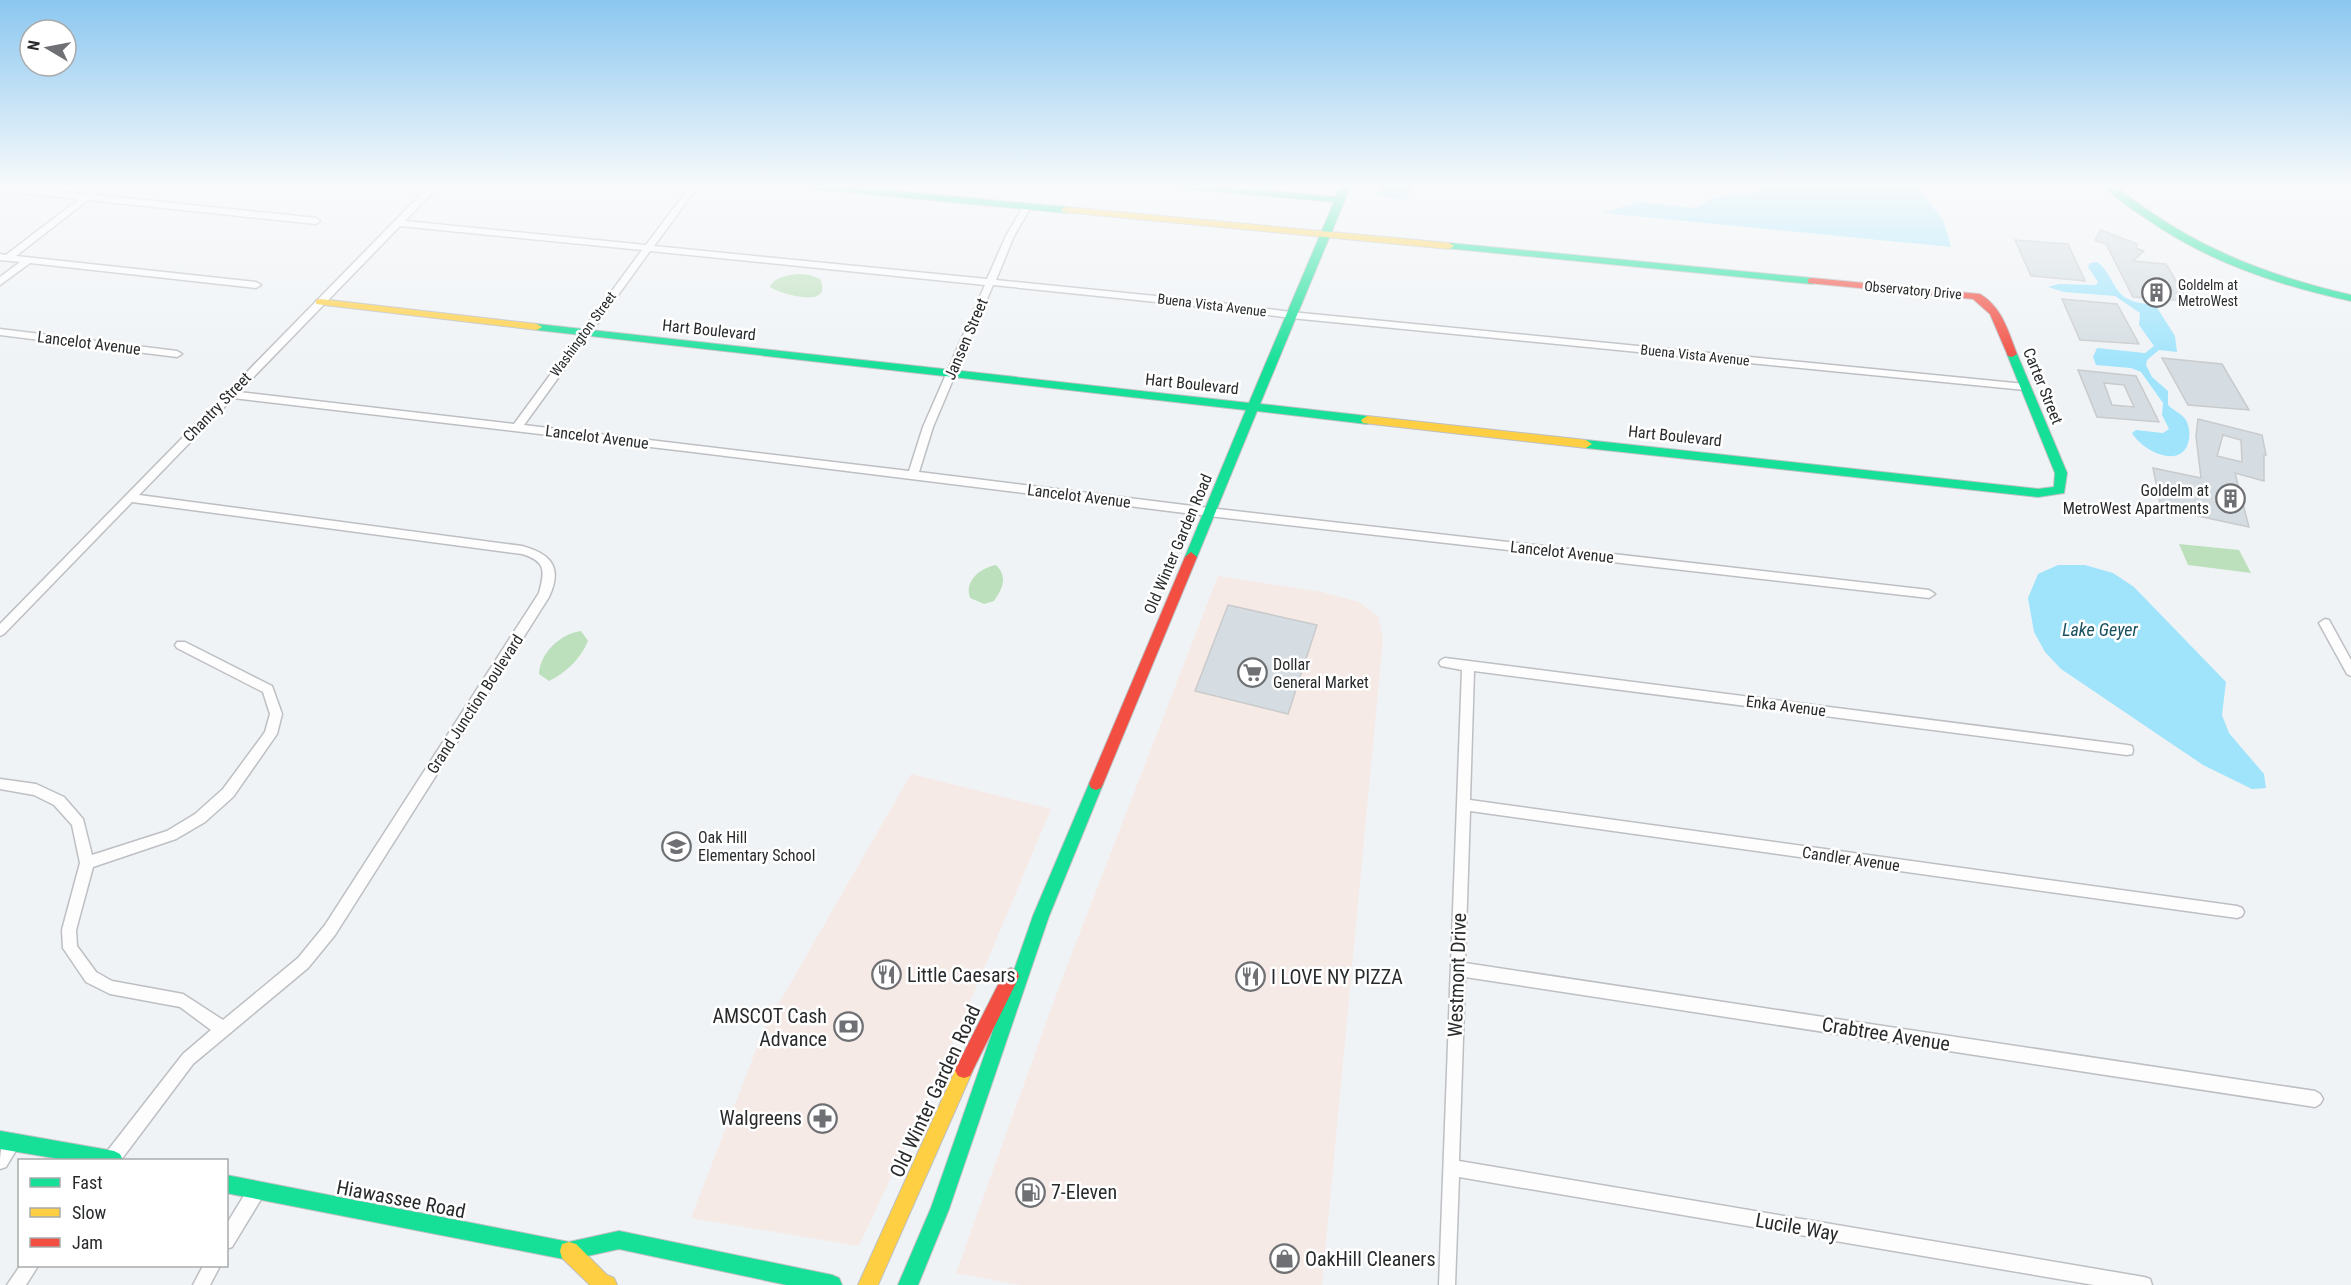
<svg xmlns="http://www.w3.org/2000/svg" width="2351" height="1285" font-family="'Roboto Condensed',sans-serif">
	<style>
		.commercial { fill: #f6eae6 }
		.green { fill: #bde0bc }
		.water { fill: #a0e4fc }
		.building { fill: #d5dde2; stroke: #c8cacc; stroke-width: 1.5; fill-rule: evenodd }
		.lines { fill: none; stroke-linecap: round; stroke-linejoin: round }
		.street-casing { stroke: #bdbfc2; stroke-width: 3 }
		.fast-casing { stroke: #bdbfc2; stroke-width: 2 }
		.slow-casing { stroke: #bdbfc2; stroke-width: 2 }
		.jam-casing { stroke: #bdbfc2; stroke-width: 2 }
		.street { fill: #fdfdfe; fill-rule: evenodd }
		.fast { fill: #16e098; fill-rule: evenodd }
		.slow { fill: #ffcf43; fill-rule: evenodd }
		.jam { fill: #f24e42; fill-rule: evenodd }
		.labels { text-anchor: middle; dominant-baseline: central; stroke-width: 5; stroke-linejoin: round; paint-order: stroke }
		.far-poi-label { font-size: 14px; fill: #282a2c; stroke: #fff; text-anchor: start }
		.far-street-label { font-size: 14px; fill: #282a2c; stroke: #fff }
		.street-label { font-size: 16px; fill: #282a2c; stroke: #fff }
		.poi-label { font-size: 16px; fill: #282a2c; stroke: #fff; text-anchor: start }
		.water-label { font-size: 18px; font-style: italic; fill: #185060; stroke: #fff }
		.near-poi-label { font-size: 20px; fill: #282a2c; stroke: #fff; text-anchor: start }
		.near-street-label { font-size: 20px; fill: #282a2c; stroke: #fff }
	</style>
	<rect width="100%" height="100%" fill="#f0f3f6"/>
	<path class="commercial" d="M 1218,576 L 1322,592 L 1359,602 L 1378,616 L 1383,639 L 1322,1285 L 1020,1285 L 956,1273 L 1060,984 Z
		M 911,774 L 1051,809 L 944,1064 L 859,1246 L 691,1218 L 764,1029 Z"/>
	<path class="green" d="M 798,274 L 810,275 L 820,279 C 834,310 781,294 770,287 C 774,277 788,275 798,274 Z
		M 2179,544 L 2239,550 L 2251,573 L 2188,565 Z
		M 996,565 C 1008,577 1003,588 994,601 L 984,604 L 970,598 C 964,581 980,568 996,565 Z
		M 581,631 L 588,641 C 581,658 566,673 549,681 L 539,674 C 540,653 560,634 581,631 Z"/>
	<path class="water" d="M 1381,185 L 1413,185 L 1412,192 L 1405,200 L 1377,195 Z
		M 1767,185 L 1882,185 L 1918,188 L 1943,220 L 1951,247 L 1603,213 L 1638,202 L 1696,208 L 1713,198 L 1734,193 L 1751,194 Z
		M 2097,262 C 2111,271 2113,292 2128,299 C 2136,304 2147,303 2156,306 L 2175,336 L 2177,352 L 2159,350 L 2147,360 L 2146,365 L 2152,377 L 2168,391 L 2168,405 C 2174,411 2181,413 2186,420 C 2189,426 2190,432 2189,439 C 2184,471 2143,452 2132,433 L 2136,430 L 2163,433 L 2169,429 L 2162,415 L 2163,403 L 2141,372 L 2131,368 L 2096,365 L 2093,357 L 2097,348 L 2145,353 L 2154,346 L 2139,325 L 2140,313 L 2115,296 L 2064,292 L 2048,287 L 2059,284 L 2096,285 L 2098,282 L 2088,267 L 2090,263 Z
		M 2058,565 L 2085,565 L 2113,573 L 2134,587 L 2226,682 L 2222,715 L 2229,733 L 2264,774 L 2266,788 L 2252,789 L 2203,765 L 2061,669 L 2045,652 L 2034,632 L 2028,598 L 2038,574 Z"/>
	<path class="building" d="M 2101,230 L 2137,244 L 2136,248 L 2144,251 L 2133,261 L 2166,264 L 2188,301 L 2133,297 L 2106,244 L 2095,240 Z
		M 2015,240 L 2068,244 L 2085,281 L 2031,276 Z
		M 2062,299 L 2117,304 L 2139,344 L 2080,340 Z
		M 2162,358 L 2222,364 L 2249,410 L 2188,405 Z
		M 2078,370 L 2136,376 L 2159,422 L 2097,417 ZM 2104,383 L 2124,385 L 2134,407 L 2112,405 Z
		M 2198,419 L 2262,435 L 2266,455 L 2264,455 L 2264,481 L 2235,473 L 2249,527 L 2161,508 L 2153,468 L 2201,478 L 2196,436 ZM 2223,435 L 2241,440 L 2242,462 L 2217,456 Z
		M 1228,605 L 1317,625 L 1288,714 L 1195,691 Z"/>
	<g class="lines">
		<defs>
			<path id="street" d="M 0,185 L 85,194 L 97,185 L 106,185 L 94,195 L 316,218 L 320,221 L 316,224 L 88,200 L 16,256 L 256,282 L 261,285 L 256,288 L 30,263 L 0,285 L 0,277 L 20,262 L 0,260 L 0,254 L 6,255 L 79,199 L 0,191 Z
				M 430,185 L 439,185 L 405,221 L 646,245 L 691,185 L 699,185 L 654,246 L 987,279 L 1006,236 L 1023,207 L 1027,204 L 1031,207 L 1014,236 L 996,280 L 1205,301 L 1291,312 L 2025,384 L 2030,387 L 2025,390 L 1291,318 L 1205,307 L 993,285 L 933,427 L 919,472 L 1209,508 L 1929,590 L 1935,594 L 1929,598 L 1209,516 L 693,452 L 233,398 L 139,495 L 522,546 C 551,554 563,567 549,597 L 335,935 L 308,968 L 193,1064 L 121,1160 L 103,1160 L 105,1154 L 183,1054 L 211,1030 L 180,1007 L 110,994 L 86,982 L 63,948 L 62,930 L 80,863 L 72,825 L 54,805 L 34,795 L 0,789 L 0,779 L 36,784 L 64,797 L 83,819 L 92,855 L 167,831 L 195,814 L 223,789 L 265,732 L 270,714 L 263,692 L 177,648 L 175,645 L 177,642 L 185,642 L 272,686 L 282,714 L 277,734 L 233,797 L 205,822 L 176,839 L 93,867 L 76,930 L 77,946 L 96,972 L 112,981 L 183,994 L 223,1020 L 298,958 L 325,925 L 539,593 C 545,571 546,561 522,554 L 132,502 L 4,634 L 0,636 L 0,624 ZM 400,226 L 642,250 L 514,424 L 239,392 ZM 650,251 L 985,285 L 923,427 L 909,471 L 524,425 Z
				M 0,329 L 177,351 L 182,354 L 177,357 L 0,335 Z
				M 2325,619 L 2329,620 L 2351,660 L 2351,676 L 2347,674 L 2319,623 Z
				M 1445,658 L 2127,745 L 2132,746 L 2133,750 L 2132,754 L 2127,755 L 1474,671 L 1470,800 L 2237,906 L 2242,908 L 2244,912 L 2242,916 L 2237,918 L 1470,811 L 1465,963 L 2315,1091 L 2320,1094 L 2323,1099 L 2320,1104 L 2315,1107 L 1465,977 L 1459,1161 L 2144,1277 L 2150,1279 L 2152,1285 L 2094,1285 L 1459,1177 L 1455,1285 L 1439,1285 L 1462,670 L 1441,666 L 1439,663 L 1441,660 Z
				M 13,1134 L 19,1136 L 21,1142 L 6,1167 L 0,1169 C 0,1155 0,1140 13,1134 Z
				M 257,1182 L 263,1184 L 265,1190 L 263,1196 L 232,1247 L 226,1249 L 226,1225 L 251,1184 Z
				M 20,1266 L 38,1266 L 26,1285 L 7,1285 Z
				M 203,1266 L 220,1266 L 210,1285 L 193,1285 Z"/>
			<path id="fast" d="M 798,185 L 834,185 L 1066,207 L 1071,210 L 1066,213 L 803,188 Z
				M 1170,185 L 1207,185 L 1336,197 L 1341,185 L 1351,185 L 1260,404 L 1367,416 L 1373,420 L 1367,424 L 1257,411 L 1197,557 L 1191,562 L 1185,557 L 1246,410 L 537,330 L 532,327 L 537,324 L 1249,403 L 1334,202 L 1175,188 Z
				M 2103,185 L 2114,185 C 2187,244 2260,274 2351,295 L 2351,301 C 2278,285 2208,262 2147,219 C 2132,209 2115,198 2103,185 Z
				M 1449,243 L 1812,278 L 1817,281 L 1812,284 L 1445,248 L 1445,244 Z
				M 2012,351 L 2017,354 L 2067,473 L 2064,493 L 2038,497 L 1586,448 L 1580,444 L 1586,440 L 2038,489 L 2054,487 L 2055,473 L 2007,354 Z
				M 1096,778 L 1101,780 L 1103,784 L 1049,916 L 949,1209 L 918,1285 L 898,1285 L 931,1208 L 1033,916 L 1089,784 L 1091,780 Z
				M 0,1131 L 114,1151 L 120,1154 L 123,1160 L 66,1160 L 0,1149 Z
				M 226,1175 L 569,1242 L 619,1231 L 832,1275 L 839,1278 L 842,1285 L 787,1285 L 619,1249 L 569,1260 L 226,1193 Z"/>
			<path id="slow" d="M 1066,207 L 1449,243 L 1454,246 L 1449,249 L 1063,212 L 1061,210 Z
				M 320,299 L 537,324 L 542,327 L 537,330 L 316,304 L 316,300 Z
				M 1367,416 L 1586,440 L 1592,444 L 1586,448 L 1363,423 L 1361,420 Z
				M 964,1062 L 970,1064 L 973,1070 L 878,1285 L 858,1285 L 958,1064 Z
				M 569,1242 L 576,1244 L 607,1275 L 614,1278 L 617,1285 L 590,1285 L 562,1258 L 560,1251 L 562,1244 Z"/>
			<path id="jam" d="M 1812,278 L 1980,294 C 2002,307 2008,331 2017,354 L 2012,357 L 2008,356 L 1990,314 L 1973,299 L 1808,283 L 1808,279 Z
				M 1191,552 L 1197,557 L 1103,784 L 1101,788 L 1096,790 L 1091,788 L 1089,784 L 1185,557 Z
				M 1011,968 L 1017,971 L 1019,976 L 1017,981 L 970,1076 L 964,1078 L 958,1076 L 955,1070 L 958,1064 L 1005,971 Z"/>
		</defs>
		<use href="#street" class="street-casing"/>
		<use href="#fast" class="fast-casing"/>
		<use href="#slow" class="slow-casing"/>
		<use href="#jam" class="jam-casing"/>
		<use href="#street" class="street"/>
		<use href="#fast" class="fast"/>
		<use href="#slow" class="slow"/>
		<use href="#jam" class="jam"/>
	</g>
	<linearGradient id="sky" x2="0" y2="1"><stop stop-color="#8bc7f0"/><stop offset="0.51" stop-color="#f8fafb"/><stop offset="1" stop-color="#f8fafb" stop-opacity="0"/></linearGradient>
	<rect width="2351" height="365" fill="url(#sky)"/>
	<defs>
		<symbol id="building-ring" viewBox="-11 -11 22 22"><circle r="9.5" fill="#fff" stroke="#6e7073" stroke-width="1.5"/><path d="M-4-6H4V6H1V3H-1V6H-4ZM-2.5-4.3h1.7v1.8h-1.7ZM.8-4.3h1.7v1.8H.8ZM-2.5-1h1.7V.8h-1.7ZM.8-1h1.7V.8H.8Z" fill="#6e7073"/></symbol>
		<symbol id="supermarket-ring" viewBox="-11 -11 22 22"><circle r="9.5" fill="#fff" stroke="#6e7073" stroke-width="1.5"/><path d="M-6-5.5h2.5l.6 2H6L4.5 2H-2.5L-4.4-4H-6ZM-1.5 3.2a1.3 1.3 0 1 0 .1 0ZM3 3.2a1.3 1.3 0 1 0 .1 0Z" fill="#6e7073"/></symbol>
		<symbol id="school-ring" viewBox="-11 -11 22 22"><circle r="9.5" fill="#fff" stroke="#6e7073" stroke-width="1.5"/><path d="M0-5L7-2L0 1L-7-2ZM-4 1L0 2.5L4 1V4Q0 6-4 4Z" fill="#6e7073"/></symbol>
		<symbol id="restaurant-ring" viewBox="-11 -11 22 22"><circle r="9.5" fill="#fff" stroke="#6e7073" stroke-width="1.5"/><path d="M-5-6h1v4h1v-4h1v4h1v-4h1v5L-1.5 .5V6h-2V.5L-5-1ZM5-6V6H3V1.5H1.5Q1.5-4 5-6Z" fill="#6e7073"/></symbol>
		<symbol id="bank-ring" viewBox="-11 -11 22 22"><circle r="9.5" fill="#fff" stroke="#6e7073" stroke-width="1.5"/><path d="M-6-4H6V4H-6ZM0-2.3a2.3 2.3 0 1 0 0 4.6a2.3 2.3 0 1 0 0-4.6Z" fill="#6e7073"/></symbol>
		<symbol id="pharmacy-ring" viewBox="-11 -11 22 22"><circle r="9.5" fill="#fff" stroke="#6e7073" stroke-width="1.5"/><path d="M-2-6h4v4h4v4h-4v4h-4v-4h-4v-4h4Z" fill="#6e7073"/></symbol>
		<symbol id="fuel-ring" viewBox="-11 -11 22 22"><circle r="9.5" fill="#fff" stroke="#6e7073" stroke-width="1.5"/><path d="M-5.5-6h7V0h2V4h1.3V-2.5L3-4.5l.8-.8L6-3V5H2.5V1h-1V6h-7ZM-4.2-4.7v3.2H.2V-4.7Z" fill="#6e7073"/></symbol>
		<symbol id="shop-ring" viewBox="-11 -11 22 22"><circle r="9.5" fill="#fff" stroke="#6e7073" stroke-width="1.5"/><path d="M-5-2.5h2.3a2.7 3.5 0 0 1 5.4 0H5L5.5 6h-11ZM-1.5-2.5h3a1.5 2.3 0 0 0-3 0Z" fill="#6e7073"/></symbol>
	</defs>
	<g fill-rule="evenodd">
		<use href="#building-ring" x="2140" y="276" width="33" height="33"/>
		<use href="#building-ring" x="2214" y="482" width="33" height="33"/>
		<use href="#supermarket-ring" x="1236" y="656" width="33" height="33"/>
		<use href="#school-ring" x="660" y="830" width="33" height="33"/>
		<use href="#restaurant-ring" x="870" y="958" width="33" height="33"/>
		<use href="#restaurant-ring" x="1234" y="960" width="33" height="33"/>
		<use href="#bank-ring" x="832" y="1010" width="33" height="33"/>
		<use href="#pharmacy-ring" x="806" y="1102" width="33" height="33"/>
		<use href="#fuel-ring" x="1014" y="1176" width="33" height="33"/>
		<use href="#shop-ring" x="1268" y="1242" width="33" height="33"/>
	</g>
	<g class="labels">
		<g class="far-poi-label">
			<text x="2178" y="285">Goldelm at<tspan x="2178" dy="16">MetroWest</tspan></text>
		</g>
		<g class="far-street-label">
			<text transform="translate(1913 290) rotate(5)">Observatory Drive</text>
			<text transform="translate(1212 305) rotate(7)">Buena Vista Avenue</text>
			<text transform="translate(583 334) rotate(-54)">Washington Street</text>
			<text transform="translate(1695 355) rotate(6)">Buena Vista Avenue</text>
		</g>
		<g class="street-label">
			<text transform="translate(709 330) rotate(6)">Hart Boulevard</text>
			<text transform="translate(966 339) rotate(-67)">Jansen Street</text>
			<text transform="translate(89 343) rotate(7)">Lancelot Avenue</text>
			<text transform="translate(1192 384) rotate(6)">Hart Boulevard</text>
			<text transform="translate(2043 386) rotate(68)">Carter Street</text>
			<text transform="translate(217 407) rotate(-46)">Chantry Street</text>
			<text transform="translate(1675 436) rotate(6)">Hart Boulevard</text>
			<text transform="translate(597 437) rotate(7)">Lancelot Avenue</text>
			<text transform="translate(1079 496) rotate(7)">Lancelot Avenue</text>
			<text transform="translate(1178 544) rotate(-67)">Old Winter Garden Road</text>
			<text transform="translate(1562 552) rotate(6)">Lancelot Avenue</text>
			<text transform="translate(475 704) rotate(-57)">Grand Junction Boulevard</text>
			<text transform="translate(1786 706) rotate(7)">Enka Avenue</text>
			<text transform="translate(1851 859) rotate(8)">Candler Avenue</text>
		</g>
		<g class="poi-label">
			<text x="2209" y="490" text-anchor="end">Goldelm at<tspan x="2209" dy="18">MetroWest Apartments</tspan></text>
			<text x="1273" y="664">Dollar<tspan x="1273" dy="18">General Market</tspan></text>
			<text x="698" y="837">Oak Hill<tspan x="698" dy="18">Elementary School</tspan></text>
		</g>
		<g class="water-label">
			<text x="2100" y="629">Lake Geyer</text>
		</g>
		<g class="near-poi-label">
			<text x="907" y="975">Little Caesars</text>
			<text x="1271" y="977">I LOVE NY PIZZA</text>
			<text x="827" y="1016" text-anchor="end">AMSCOT Cash<tspan x="827" dy="23">Advance</tspan></text>
			<text x="802" y="1118" text-anchor="end">Walgreens</text>
			<text x="1051" y="1192">7-Eleven</text>
			<text x="1305" y="1259">OakHill Cleaners</text>
		</g>
		<g class="near-street-label">
			<text transform="translate(1457 975) rotate(-88)">Westmont Drive</text>
			<text transform="translate(1886 1034) rotate(9)">Crabtree Avenue</text>
			<text transform="translate(935 1091) rotate(-65)">Old Winter Garden Road</text>
			<text transform="translate(401 1199) rotate(11)">Hiawassee Road</text>
			<text transform="translate(1797 1227) rotate(10)">Lucile Way</text>
		</g>
	</g>
	<rect x="18" y="1159" width="210" height="108" fill="#ffffff" stroke="#a9aaab" stroke-width="1.5"/>
	<rect x="30" y="1178" width="30" height="9" fill="#16e098" stroke="#a9aaab" stroke-width="1.5"/>
	<text x="72" y="1189" font-size="18" fill="#282a2c">Fast</text>
	<rect x="30" y="1208" width="30" height="9" fill="#ffcf43" stroke="#a9aaab" stroke-width="1.5"/>
	<text x="72" y="1219" font-size="18" fill="#282a2c">Slow</text>
	<rect x="30" y="1238" width="30" height="9" fill="#f24e42" stroke="#a9aaab" stroke-width="1.5"/>
	<text x="72" y="1249" font-size="18" fill="#282a2c">Jam</text>
	<g transform="translate(48 48) rotate(280)"><circle r="28" fill="#ffffff" stroke="#a9aaab" stroke-width="1.5"/>
	<path d="M0-4.5L10 22L0 15L-10 22Z" fill="#6e7073"/>
	<text y="-9" font-size="16" font-weight="bold" text-anchor="middle" fill="#282a2c">N</text>
	</g>
</svg>
